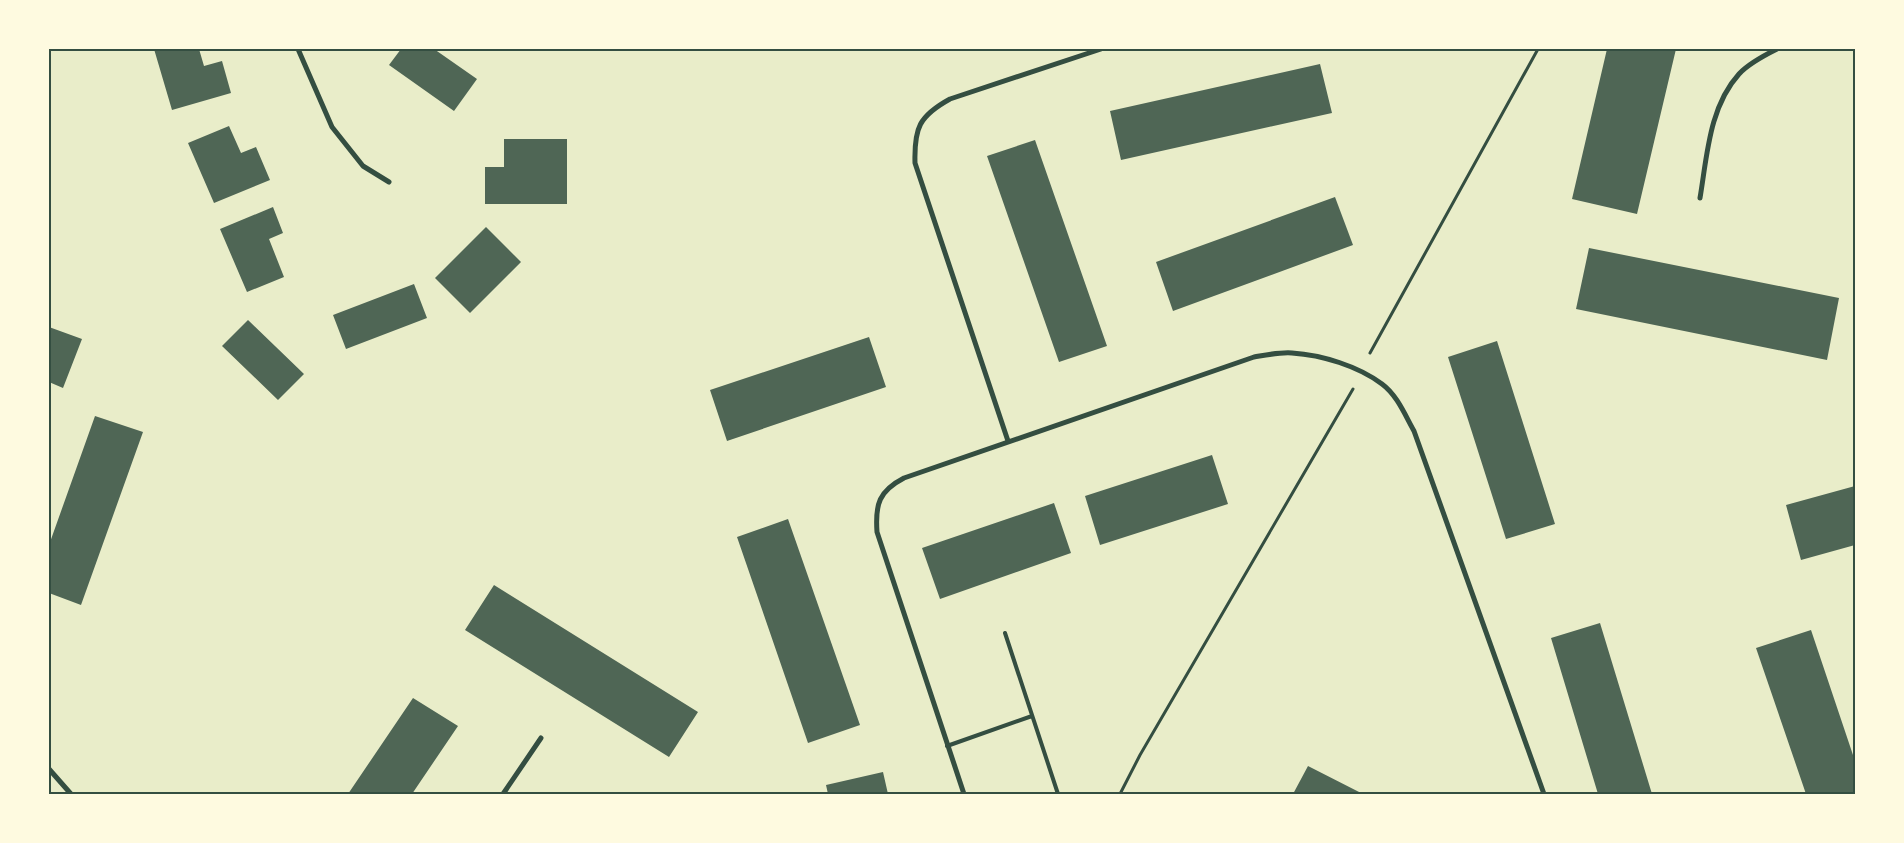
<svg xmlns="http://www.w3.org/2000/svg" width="1904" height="843" font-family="'Crimson Pro',serif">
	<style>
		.building { fill: #4f6655 }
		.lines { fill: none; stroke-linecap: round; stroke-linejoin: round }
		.path { stroke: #344e41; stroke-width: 3 }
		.service { stroke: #344e41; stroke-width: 4 }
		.minor { stroke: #344e41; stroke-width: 5 }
		.neatline { fill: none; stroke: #344e41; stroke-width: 2 }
	</style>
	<rect width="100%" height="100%" fill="#e9edc9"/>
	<path class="building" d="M 154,49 L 199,49 L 204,66 L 222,61 L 231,93 L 172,110 Z
		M 401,49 L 434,49 L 477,79 L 454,111 L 389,65 Z
		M 1607,49 L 1676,49 L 1637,214 L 1572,199 Z
		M 1320,64 L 1332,113 L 1121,160 L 1110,111 Z
		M 229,126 L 241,153 L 256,147 L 270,180 L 214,203 L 188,143 Z
		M 504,139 L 567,139 L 567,204 L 485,204 L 485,167 L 504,167 Z
		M 1035,140 L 1107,346 L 1059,362 L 987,156 Z
		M 1335,197 L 1353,245 L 1173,311 L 1156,262 Z
		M 273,207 L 283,233 L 269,239 L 284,277 L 247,292 L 220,229 Z
		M 486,227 L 521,262 L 470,313 L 435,278 Z
		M 1589,248 L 1839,298 L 1827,360 L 1576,309 Z
		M 414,284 L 427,318 L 346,349 L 333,315 Z
		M 248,320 L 304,374 L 278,400 L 222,346 Z
		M 49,327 L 82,339 L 63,388 L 49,382 Z
		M 869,337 L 886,387 L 727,441 L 710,390 Z
		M 1497,341 L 1555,524 L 1506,539 L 1448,357 Z
		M 95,416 L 143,432 L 81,605 L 49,593 L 49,545 Z
		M 1212,455 L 1228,504 L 1100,545 L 1085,496 Z
		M 1855,486 L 1855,545 L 1801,560 L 1786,505 Z
		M 1054,503 L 1071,553 L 940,599 L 922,548 Z
		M 788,519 L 860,725 L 808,743 L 737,537 Z
		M 494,585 L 698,712 L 669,757 L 465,630 Z
		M 1600,623 L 1652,794 L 1598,794 L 1551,638 Z
		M 1811,630 L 1855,761 L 1855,794 L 1806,794 L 1756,648 Z
		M 413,698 L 458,726 L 412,794 L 348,794 Z
		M 1308,766 L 1363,794 L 1293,794 Z
		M 883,772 L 888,794 L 828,794 L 826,785 Z"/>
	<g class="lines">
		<path class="path" d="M 1370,353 L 1538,49
			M 1120,794 L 1140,755 L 1353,389"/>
		<path class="service" d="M 1005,633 L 1058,794
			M 947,746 L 1032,716"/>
		<path class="minor" d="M 298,49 L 332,127 L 363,166 L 389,182
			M 1700,198 C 1707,157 1709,107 1739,74 C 1748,64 1765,55 1777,49
			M 1008,441 L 915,163 C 914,128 919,116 950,99 L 1101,49
			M 49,769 L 71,794
			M 503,794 L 541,738
			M 964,794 L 877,532 C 875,504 879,491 904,478 L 1254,357 C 1266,355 1280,352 1292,353 C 1322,355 1358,366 1382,384 C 1397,395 1405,415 1414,431 L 1544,794"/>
	</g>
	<rect width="1904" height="843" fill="none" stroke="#fefae0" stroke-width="100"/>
	<rect x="50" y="50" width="1804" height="743" class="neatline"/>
</svg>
